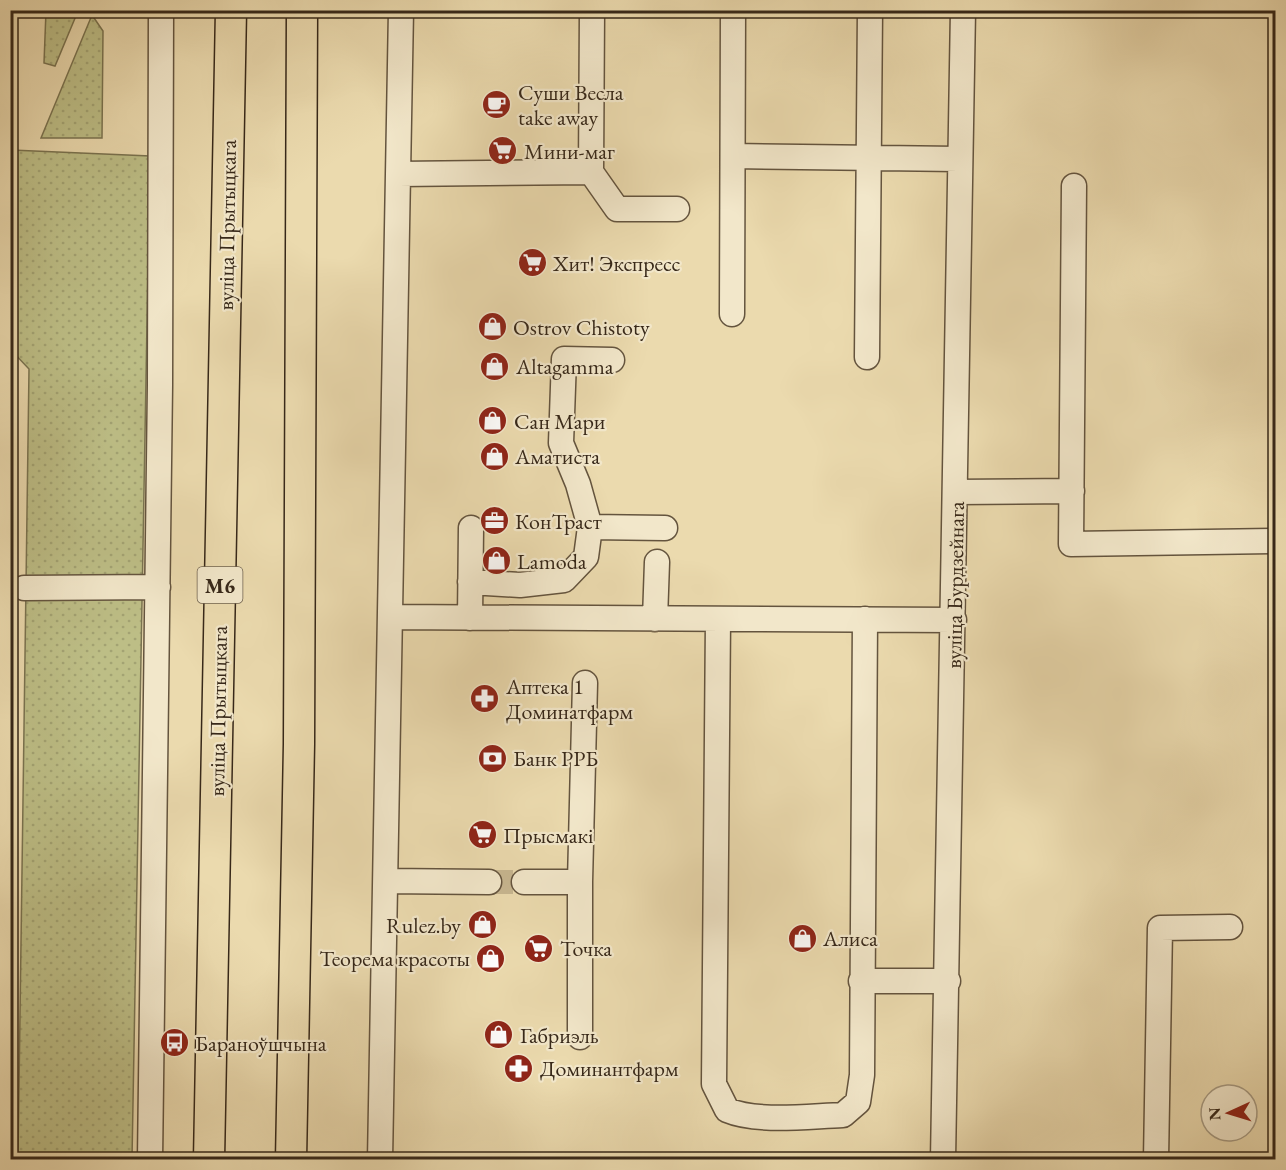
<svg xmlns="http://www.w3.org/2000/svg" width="1286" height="1170" font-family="'EB Garamond',serif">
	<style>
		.green { fill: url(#green-dots); stroke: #7a7350; stroke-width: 1.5 }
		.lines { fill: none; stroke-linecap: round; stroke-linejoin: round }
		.minor-tunnel { stroke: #c7b690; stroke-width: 24; stroke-dasharray: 24 12; stroke-linecap: butt }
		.minor-casing { stroke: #64543e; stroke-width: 27 }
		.major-casing { stroke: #372819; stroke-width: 33 }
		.minor { stroke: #f2e7ca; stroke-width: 24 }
		.major { stroke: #ebdaae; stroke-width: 30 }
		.labels { text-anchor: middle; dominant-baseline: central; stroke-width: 4.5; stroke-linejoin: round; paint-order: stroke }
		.shield { fill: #f2e7ca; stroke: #6f614e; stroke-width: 1.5 }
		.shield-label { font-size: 21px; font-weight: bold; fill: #372819 }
		.poi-label { font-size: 22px; fill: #372819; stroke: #f2e7ca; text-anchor: start }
		.street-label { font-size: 22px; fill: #372819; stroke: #f2e7ca }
	</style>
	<defs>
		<pattern id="green-dots" width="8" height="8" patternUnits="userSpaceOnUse" patternTransform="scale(1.5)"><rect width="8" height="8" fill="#bdbe86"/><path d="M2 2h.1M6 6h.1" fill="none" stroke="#a3a373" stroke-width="1.8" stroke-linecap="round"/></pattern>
	</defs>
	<rect width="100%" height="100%" fill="#ebdaae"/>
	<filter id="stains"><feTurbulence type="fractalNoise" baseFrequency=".00333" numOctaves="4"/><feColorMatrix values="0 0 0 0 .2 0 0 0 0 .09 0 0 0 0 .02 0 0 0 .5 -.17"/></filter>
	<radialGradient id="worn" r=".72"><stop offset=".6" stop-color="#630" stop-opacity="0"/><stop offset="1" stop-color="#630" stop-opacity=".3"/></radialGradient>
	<path class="green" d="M 46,11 L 78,11 L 55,66 L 44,63 Z
		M 92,15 L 103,31 L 102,138 L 41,138 Z
		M 11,150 L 150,156 L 132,1159 L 18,1159 L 29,369 L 11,350 Z"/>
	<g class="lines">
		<path class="minor-tunnel" d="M 489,882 L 524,882"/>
		<defs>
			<path id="minor" d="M 592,10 L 591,172 L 617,209 L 677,209
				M 733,156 L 958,159
				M 399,174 L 591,172
				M 1074,186 L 1071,544 L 1276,541
				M 732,314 L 733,10
				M 867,357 L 870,10
				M 956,492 L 1072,491
				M 590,527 L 665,528
				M 470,582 L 520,585 L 564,580 L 586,557 L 590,527 L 578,484 L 561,443 L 564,359 L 612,360
				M 24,588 L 158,587
				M 391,617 L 954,620
				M 470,618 L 471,528
				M 655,619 L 657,562
				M 718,619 L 714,1084 L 727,1110 C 758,1123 809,1116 843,1115 L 858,1102 L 862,1075 L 865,619
				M 386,881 L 489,882
				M 524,882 L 580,882
				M 861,981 L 948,981
				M 580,1037 L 580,882 L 585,683
				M 150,1160 L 160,385 L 161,10
				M 380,1160 L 401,10
				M 943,1160 L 963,10
				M 1156,1160 L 1160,928 L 1230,927"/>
			<path id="major" d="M 209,1160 L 231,10
				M 291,1160 L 299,744 L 302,10"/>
		</defs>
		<use href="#minor" class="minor-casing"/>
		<use href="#major" class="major-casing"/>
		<use href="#minor" class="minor"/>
		<use href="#major" class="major"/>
	</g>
	<defs>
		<symbol id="cafe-disc" viewBox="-11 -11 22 22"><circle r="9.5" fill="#8f2418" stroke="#f2e7ca"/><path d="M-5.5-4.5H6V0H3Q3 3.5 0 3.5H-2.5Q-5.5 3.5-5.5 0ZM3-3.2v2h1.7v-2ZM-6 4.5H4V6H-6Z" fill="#fff"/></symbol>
		<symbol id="supermarket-disc" viewBox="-11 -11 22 22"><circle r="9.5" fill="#8f2418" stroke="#f2e7ca"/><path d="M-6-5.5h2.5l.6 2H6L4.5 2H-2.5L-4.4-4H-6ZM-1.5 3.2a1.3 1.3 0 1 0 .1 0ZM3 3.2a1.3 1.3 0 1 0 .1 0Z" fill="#fff"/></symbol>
		<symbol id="shop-disc" viewBox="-11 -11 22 22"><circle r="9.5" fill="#8f2418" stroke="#f2e7ca"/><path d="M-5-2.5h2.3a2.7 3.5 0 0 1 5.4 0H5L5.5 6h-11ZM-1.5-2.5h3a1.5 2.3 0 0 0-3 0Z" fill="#fff"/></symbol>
		<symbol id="office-disc" viewBox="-11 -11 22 22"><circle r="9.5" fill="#8f2418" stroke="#f2e7ca"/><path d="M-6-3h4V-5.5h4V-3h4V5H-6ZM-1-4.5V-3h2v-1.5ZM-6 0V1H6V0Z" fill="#fff"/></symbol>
		<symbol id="pharmacy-disc" viewBox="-11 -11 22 22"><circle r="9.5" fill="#8f2418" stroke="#f2e7ca"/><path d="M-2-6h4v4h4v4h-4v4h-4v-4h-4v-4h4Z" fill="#fff"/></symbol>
		<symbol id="bank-disc" viewBox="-11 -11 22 22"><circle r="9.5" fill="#8f2418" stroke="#f2e7ca"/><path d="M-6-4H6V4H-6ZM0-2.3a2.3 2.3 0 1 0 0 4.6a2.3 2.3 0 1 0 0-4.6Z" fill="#fff"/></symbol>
		<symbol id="bus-disc" viewBox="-11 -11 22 22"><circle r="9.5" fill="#8f2418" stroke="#f2e7ca"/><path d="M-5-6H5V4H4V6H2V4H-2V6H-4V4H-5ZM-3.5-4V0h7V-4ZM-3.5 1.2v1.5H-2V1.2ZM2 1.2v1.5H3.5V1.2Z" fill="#fff"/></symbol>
	</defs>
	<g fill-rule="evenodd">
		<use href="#cafe-disc" x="480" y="88" width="33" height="33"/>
		<use href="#supermarket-disc" x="486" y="134" width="33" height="33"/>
		<use href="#supermarket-disc" x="516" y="246" width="33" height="33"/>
		<use href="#shop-disc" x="476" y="310" width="33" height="33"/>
		<use href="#shop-disc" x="478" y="350" width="33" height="33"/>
		<use href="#shop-disc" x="476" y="404" width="33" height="33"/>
		<use href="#shop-disc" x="478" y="440" width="33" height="33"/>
		<use href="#office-disc" x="478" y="504" width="33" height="33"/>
		<use href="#shop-disc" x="480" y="544" width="33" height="33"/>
		<use href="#pharmacy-disc" x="468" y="682" width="33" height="33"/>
		<use href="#bank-disc" x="476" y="742" width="33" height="33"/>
		<use href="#supermarket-disc" x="466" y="818" width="33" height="33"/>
		<use href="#shop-disc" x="466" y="908" width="33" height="33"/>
		<use href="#shop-disc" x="786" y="922" width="33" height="33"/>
		<use href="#supermarket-disc" x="522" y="932" width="33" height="33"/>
		<use href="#shop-disc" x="474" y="942" width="33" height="33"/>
		<use href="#shop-disc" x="482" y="1018" width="33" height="33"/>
		<use href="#bus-disc" x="158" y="1026" width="33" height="33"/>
		<use href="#pharmacy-disc" x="502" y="1052" width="33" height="33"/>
	</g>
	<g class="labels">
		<rect class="shield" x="197.5" y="567" width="45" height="36" rx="4.5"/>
		<g class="shield-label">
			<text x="220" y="585">М6</text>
		</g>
		<g class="poi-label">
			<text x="518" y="92">Суши Весла<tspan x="518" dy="25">take away</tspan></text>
			<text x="524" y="151">Мини-маг</text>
			<text x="553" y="263">Хит! Экспресс</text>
			<text x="513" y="327">Ostrov Chistoty</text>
			<text x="516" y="366">Altagamma</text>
			<text x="514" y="421">Сан Мари</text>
			<text x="515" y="456">Аматиста</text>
			<text x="515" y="521">КонТраст</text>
			<text x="517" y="561">Lamoda</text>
			<text x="506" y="686">Аптека 1<tspan x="506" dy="25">Доминатфарм</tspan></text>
			<text x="513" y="758">Банк РРБ</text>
			<text x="503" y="835">Прысмакі</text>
			<text x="461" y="925" text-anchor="end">Rulez.by</text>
			<text x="823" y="938">Алиса</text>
			<text x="560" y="948">Точка</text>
			<text x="470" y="958" text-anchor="end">Теорема красоты</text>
			<text x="520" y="1035">Габриэль</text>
			<text x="195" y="1043">Бараноўшчына</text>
			<text x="540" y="1068">Доминантфарм</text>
		</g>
		<g class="street-label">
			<text transform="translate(227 225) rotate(-89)">вуліца Прытыцкага</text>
			<text transform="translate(955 585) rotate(-89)">вуліца Бурдзейнага</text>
			<text transform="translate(218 711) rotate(-89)">вуліца Прытыцкага</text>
		</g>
	</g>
	<rect width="1286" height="1170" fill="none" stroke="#ebdaae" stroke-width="36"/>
	<rect x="12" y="12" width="1262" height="1146" fill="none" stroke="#372819" stroke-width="3"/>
	<rect x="18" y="18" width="1250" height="1134" fill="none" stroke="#372819" stroke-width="1.5"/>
	<g transform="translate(1229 1113) rotate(266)"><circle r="28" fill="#f2e7ca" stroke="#a79b83" stroke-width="1.5"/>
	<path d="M0-4.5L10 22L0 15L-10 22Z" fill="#8f2418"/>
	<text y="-9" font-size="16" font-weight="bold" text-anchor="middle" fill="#372819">N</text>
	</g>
	<rect width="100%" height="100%" filter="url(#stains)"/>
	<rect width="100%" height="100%" fill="url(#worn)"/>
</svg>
